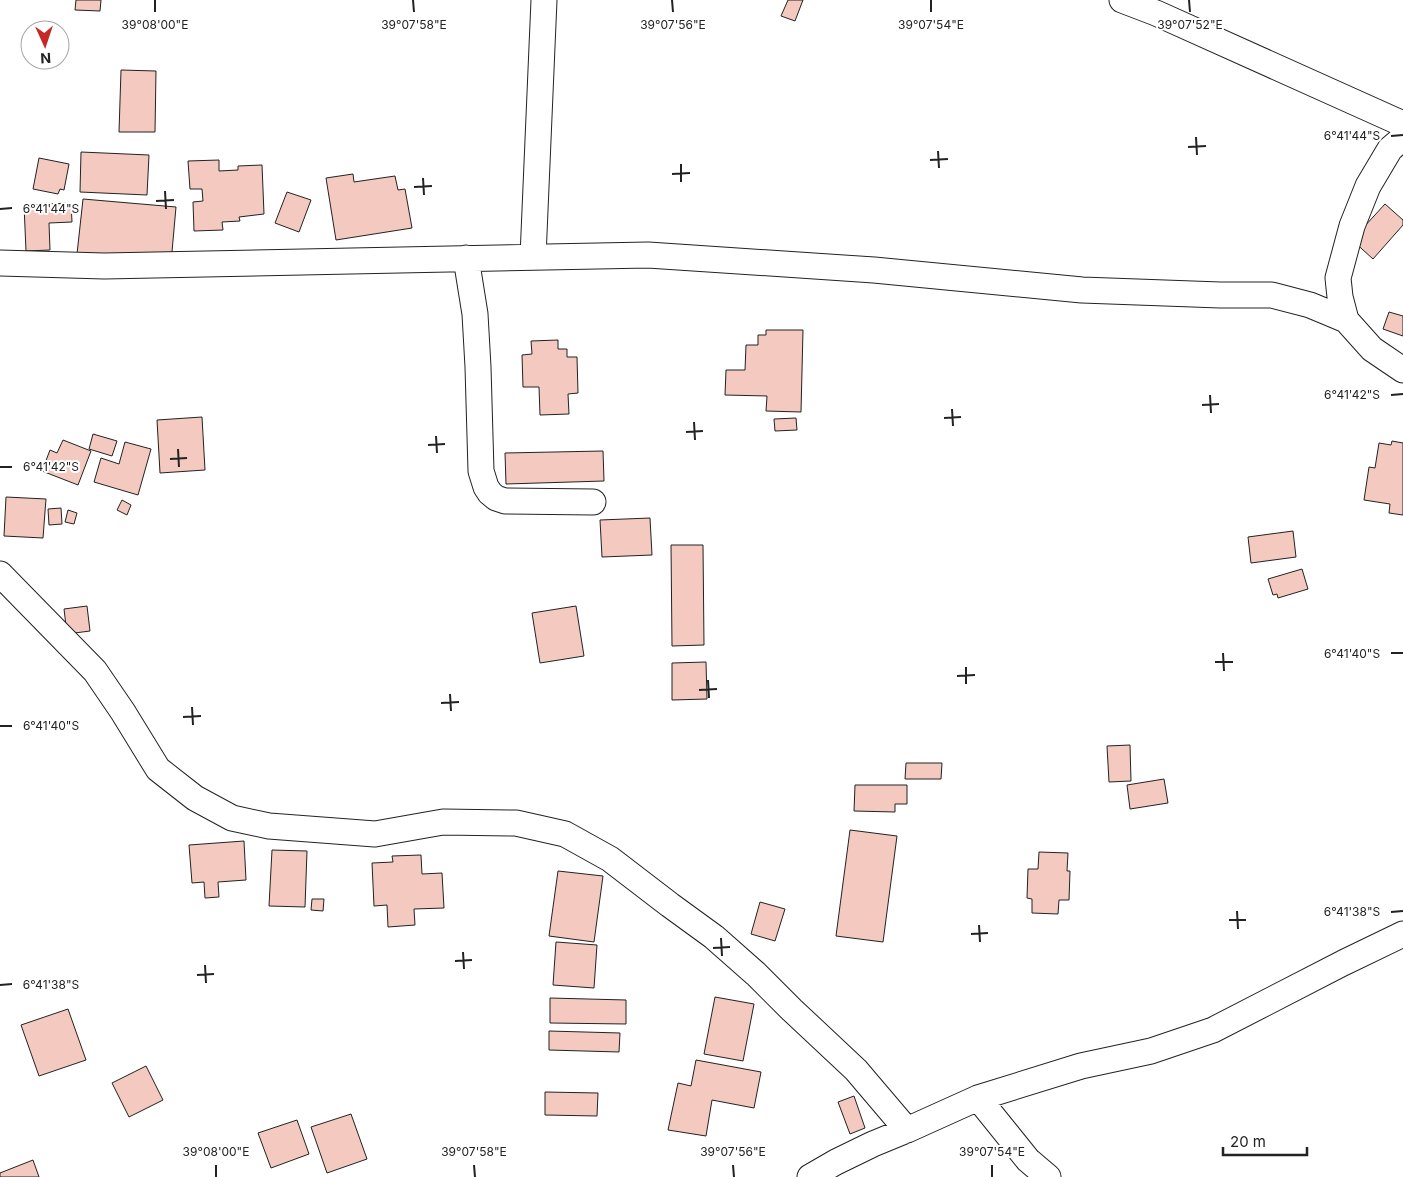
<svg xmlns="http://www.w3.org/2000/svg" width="1403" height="1177" font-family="Inter,sans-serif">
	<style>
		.building { fill: #f3c9c0; stroke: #222 }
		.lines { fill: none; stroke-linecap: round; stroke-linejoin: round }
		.street-casing { stroke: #222; stroke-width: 27 }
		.street { stroke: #fff; stroke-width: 25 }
		.ticks { fill: none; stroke: #222; stroke-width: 2 }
		.ticks-label { font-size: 12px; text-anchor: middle; fill: #222; stroke: #fff; stroke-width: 4; stroke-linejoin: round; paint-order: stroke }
	</style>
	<rect width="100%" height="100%" fill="#fff"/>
	<path class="building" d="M 76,0 L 101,0 L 100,11 L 75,10 Z
		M 788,0 L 803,0 L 795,21 L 781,16 Z
		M 121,70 L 156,71 L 155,132 L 119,132 Z
		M 81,152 L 149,155 L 147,195 L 80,192 Z
		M 39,158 L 69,164 L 64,190 L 60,189 L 58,194 L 33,189 Z
		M 219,160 L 219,171 L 238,170 L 238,166 L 262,165 L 264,214 L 239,217 L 240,221 L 222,222 L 223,230 L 194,231 L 193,202 L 203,201 L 202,189 L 190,189 L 188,161 Z
		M 353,174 L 354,182 L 395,176 L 398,190 L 405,189 L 412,228 L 336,240 L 326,178 Z
		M 287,192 L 311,200 L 299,232 L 275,223 Z
		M 83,199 L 176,207 L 171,263 L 77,254 Z
		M 71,203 L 72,222 L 49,223 L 50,250 L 26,251 L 24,205 Z
		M 1385,204 L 1403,220 L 1403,225 L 1373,259 L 1352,240 Z
		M 1389,312 L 1403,316 L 1403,336 L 1383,329 Z
		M 766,330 L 803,330 L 801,412 L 766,411 L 767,396 L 725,395 L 726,370 L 745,370 L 746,345 L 758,345 L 758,335 L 766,335 Z
		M 558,340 L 558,349 L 567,349 L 567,357 L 577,357 L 578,393 L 568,394 L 569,414 L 540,415 L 539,387 L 523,387 L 522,355 L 532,354 L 531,341 Z
		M 202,417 L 205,470 L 160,473 L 157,420 Z
		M 796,418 L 797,430 L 775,431 L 774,419 Z
		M 93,434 L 117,441 L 112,456 L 89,449 Z
		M 63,440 L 91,451 L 78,485 L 42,471 L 50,450 L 57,453 Z
		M 1392,441 L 1403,443 L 1403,515 L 1389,513 L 1390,504 L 1364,500 L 1369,467 L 1375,468 L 1379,443 L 1391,445 Z
		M 125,442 L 151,449 L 138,495 L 94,482 L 101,458 L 119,464 Z
		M 603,451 L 604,481 L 506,484 L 505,453 Z
		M 6,497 L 46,499 L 43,538 L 4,536 Z
		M 122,500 L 131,505 L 127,515 L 117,510 Z
		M 61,508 L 62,524 L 49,525 L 48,509 Z
		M 68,510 L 77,513 L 74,524 L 65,522 Z
		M 650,518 L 652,555 L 602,557 L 600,520 Z
		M 1293,531 L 1296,557 L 1251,563 L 1248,537 Z
		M 671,545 L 703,545 L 704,645 L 672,646 Z
		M 1302,569 L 1308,589 L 1278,598 L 1277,594 L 1273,595 L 1268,579 Z
		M 87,606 L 90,631 L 67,634 L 64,609 Z
		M 576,606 L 584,656 L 540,663 L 532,613 Z
		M 706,662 L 707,699 L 672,700 L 672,663 Z
		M 1130,745 L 1131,781 L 1109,782 L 1107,746 Z
		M 906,763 L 942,763 L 941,779 L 905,779 Z
		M 1164,779 L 1168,803 L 1130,809 L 1127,785 Z
		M 855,785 L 907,785 L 907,804 L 895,804 L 895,812 L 854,811 Z
		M 850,830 L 897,836 L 883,942 L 836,936 Z
		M 244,841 L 246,880 L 218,882 L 219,897 L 205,898 L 204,882 L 192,883 L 189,845 Z
		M 272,850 L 307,851 L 305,907 L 269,906 Z
		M 1039,852 L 1068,853 L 1067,871 L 1070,871 L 1069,900 L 1059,900 L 1058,914 L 1032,913 L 1032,899 L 1027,898 L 1028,869 L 1038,869 Z
		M 421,855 L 422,874 L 442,873 L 444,908 L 414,909 L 415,925 L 388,927 L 387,905 L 374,906 L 372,863 L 393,862 L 392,856 Z
		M 558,871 L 603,876 L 594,942 L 549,936 Z
		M 312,899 L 324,899 L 323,911 L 311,910 Z
		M 760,902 L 785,909 L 775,941 L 751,934 Z
		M 556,942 L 597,945 L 594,988 L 553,985 Z
		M 715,997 L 754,1004 L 743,1061 L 704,1054 Z
		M 550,998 L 626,1000 L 626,1024 L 550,1023 Z
		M 68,1009 L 86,1060 L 39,1076 L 21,1025 Z
		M 549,1031 L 620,1033 L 619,1052 L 549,1050 Z
		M 696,1060 L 761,1072 L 754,1108 L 712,1100 L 706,1136 L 668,1130 L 678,1083 L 691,1086 Z
		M 146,1066 L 163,1100 L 129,1117 L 112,1083 Z
		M 545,1092 L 598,1093 L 597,1116 L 545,1115 Z
		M 854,1096 L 865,1128 L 850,1134 L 838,1102 Z
		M 351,1114 L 367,1159 L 327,1173 L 311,1127 Z
		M 297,1120 L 309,1154 L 271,1168 L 258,1133 Z
		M 33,1160 L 39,1177 L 0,1177 L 0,1173 Z"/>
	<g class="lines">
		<defs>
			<path id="street" d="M 1122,0 L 1156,13 L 1403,124
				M 1403,138 L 1390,149 L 1368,186 L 1352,226 L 1338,278 L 1340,297 L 1346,320 L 1372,349 L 1403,370
				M 533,257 L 544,0
				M 466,258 L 475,314 L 478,367 L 481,471 L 486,487 L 490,493 L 496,498 L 505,501 L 593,502
				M 0,263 L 104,266 L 648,255 L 874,270 L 1082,290 L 1220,295 L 1272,295 L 1310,305 L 1346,320
				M 0,574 L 95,671 L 123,712 L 158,769 L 195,798 L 232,818 L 269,826 L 375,834 L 443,822 L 516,823 L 565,834 L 610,859 L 670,905 L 714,937 L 756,974 L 792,1010 L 856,1070 L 907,1130
				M 978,1098 L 1028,1160 L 1048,1177
				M 810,1177 L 836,1162 L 873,1144 L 907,1130 L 978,1098 L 1081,1066 L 1151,1051 L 1213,1030 L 1343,963 L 1403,934"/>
		</defs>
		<use href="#street" class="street-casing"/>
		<use href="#street" class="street"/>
	</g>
	<path class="ticks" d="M 155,0 L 155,12M 413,0 L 414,12M 672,0 L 673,12M 931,0 L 931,12M 1189,0 L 1190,12M 1391,136 L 1403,135M 1196,137 L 1197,155M 1188,147 L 1206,146M 938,151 L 939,168M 930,160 L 948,159M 681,164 L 681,182M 672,174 L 690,173M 423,178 L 424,195M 414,187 L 432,186M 165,191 L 166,209M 156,201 L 174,200M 0,209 L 12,208M 1210,395 L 1211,413M 1391,395 L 1403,394M 1202,405 L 1219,404M 952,409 L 953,426M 944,418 L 961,417M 694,422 L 695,440M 686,432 L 703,431M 436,436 L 437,453M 428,445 L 445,444M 178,449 L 179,467M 170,459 L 187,458M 0,467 L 12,467M 1223,653 L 1224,671M 1391,653 L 1403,653M 1215,662 L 1233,662M 966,667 L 966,684M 957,676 L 975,675M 708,680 L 709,698M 699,690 L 717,689M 450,694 L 451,711M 441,703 L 459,702M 192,707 L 193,725M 183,717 L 201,716M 0,726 L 12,726M 1237,911 L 1238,929M 1391,912 L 1403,911M 1229,920 L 1246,920M 979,925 L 980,942M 971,934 L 988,933M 721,938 L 722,956M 713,948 L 730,947M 463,952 L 464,969M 455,961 L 472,960M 205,965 L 206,983M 197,975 L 214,974M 0,985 L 12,984M 216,1165 L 216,1177M 474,1165 L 475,1177M 733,1165 L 734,1177M 992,1165 L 992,1177"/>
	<g class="ticks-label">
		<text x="155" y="29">39°08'00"E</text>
		<text x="414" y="29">39°07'58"E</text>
		<text x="673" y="29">39°07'56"E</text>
		<text x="931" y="29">39°07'54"E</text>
		<text x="1190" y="29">39°07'52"E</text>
		<text x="1352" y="140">6°41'44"S</text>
		<text x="51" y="213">6°41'44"S</text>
		<text x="1352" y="399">6°41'42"S</text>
		<text x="51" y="471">6°41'42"S</text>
		<text x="1352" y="658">6°41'40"S</text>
		<text x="51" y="730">6°41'40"S</text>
		<text x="1352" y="916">6°41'38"S</text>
		<text x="51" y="989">6°41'38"S</text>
		<text x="216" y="1156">39°08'00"E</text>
		<text x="474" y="1156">39°07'58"E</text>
		<text x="733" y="1156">39°07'56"E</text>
		<text x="992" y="1156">39°07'54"E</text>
	</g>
	<g transform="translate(45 45) rotate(177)"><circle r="24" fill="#ffffff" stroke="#a7a7a7"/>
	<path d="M0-4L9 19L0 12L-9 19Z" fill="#c62828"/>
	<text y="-8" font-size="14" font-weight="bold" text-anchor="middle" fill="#222222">N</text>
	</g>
	<path d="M1223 1147v8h84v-8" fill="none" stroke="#222222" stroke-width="2.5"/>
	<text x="1230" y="1147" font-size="15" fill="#222222" stroke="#ffffff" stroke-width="4" paint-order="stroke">20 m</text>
</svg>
